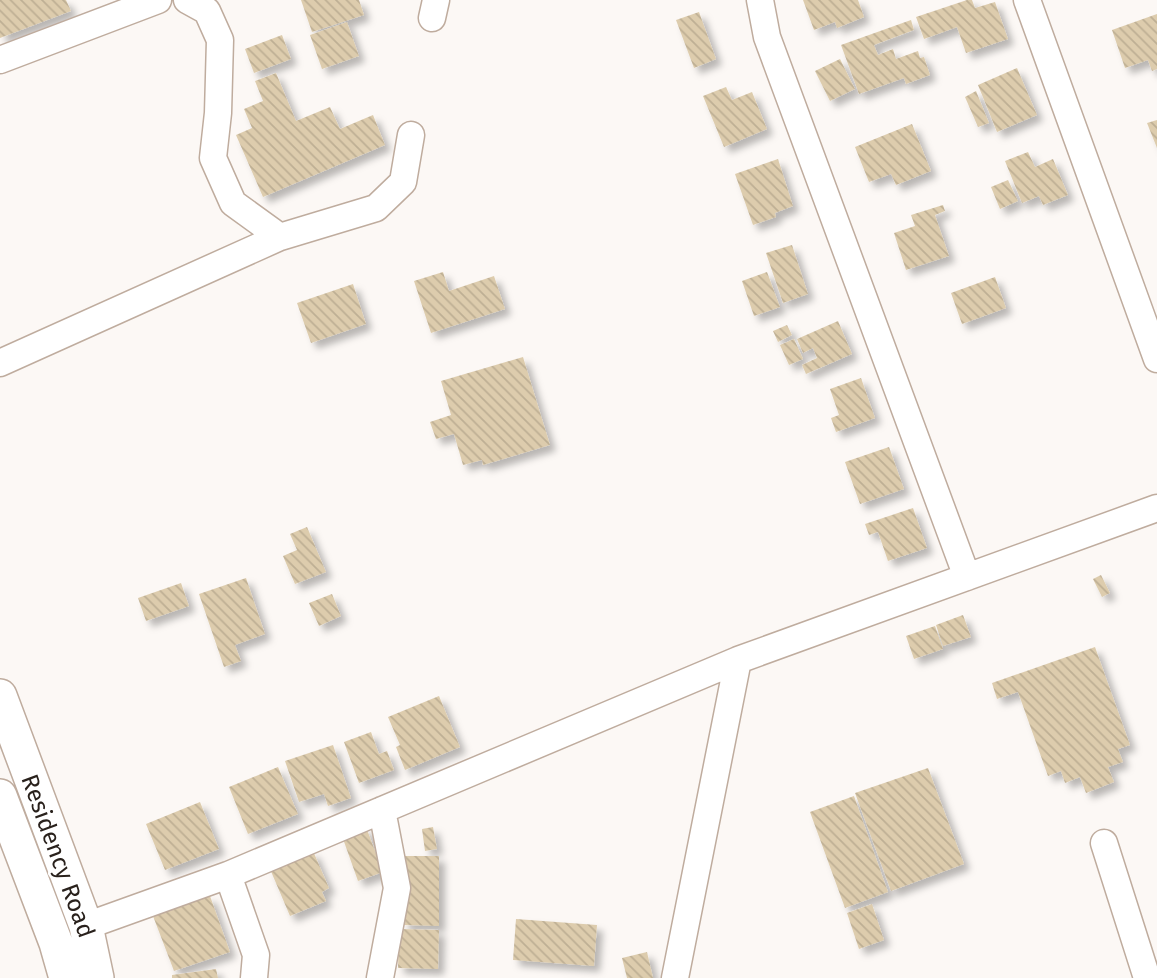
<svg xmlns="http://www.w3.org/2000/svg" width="1157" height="978" font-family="'Fira Sans',sans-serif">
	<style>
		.building { fill: url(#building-back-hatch); filter: url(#shadow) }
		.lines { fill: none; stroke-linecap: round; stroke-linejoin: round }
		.minor-casing { stroke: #bfac9e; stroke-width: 29 }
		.major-casing { stroke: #bfac9e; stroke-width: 36 }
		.minor { stroke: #fff; stroke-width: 26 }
		.major { stroke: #fff; stroke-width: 33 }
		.labels { text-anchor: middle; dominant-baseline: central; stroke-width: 5; stroke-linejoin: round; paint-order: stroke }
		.street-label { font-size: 24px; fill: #29211c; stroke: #fff }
	</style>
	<defs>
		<pattern id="building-back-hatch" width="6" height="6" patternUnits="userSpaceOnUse" patternTransform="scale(1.75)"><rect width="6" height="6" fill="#ddccad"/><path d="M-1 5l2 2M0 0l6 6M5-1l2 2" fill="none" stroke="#beaf94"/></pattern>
		<filter id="shadow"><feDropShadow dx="6" dy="6" stdDeviation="3.5" flood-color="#0004"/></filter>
	</defs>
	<rect width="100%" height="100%" fill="#fcf8f5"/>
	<path class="building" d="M 0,0 L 66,0 L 71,11 L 0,38 Z
		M 301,0 L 359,0 L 364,15 L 312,32 Z
		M 803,0 L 858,0 L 864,17 L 837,28 L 835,22 L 814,30 Z
		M 967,0 L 972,0 L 975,8 L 995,2 L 1008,39 L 966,53 L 957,27 L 924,39 L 916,17 Z
		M 699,12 L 716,59 L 694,68 L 676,20 Z
		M 1157,14 L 1157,69 L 1152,71 L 1148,60 L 1125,68 L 1112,30 Z
		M 911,20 L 914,30 L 874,45 L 878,55 L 893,49 L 896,59 L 918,51 L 920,58 L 924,57 L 930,75 L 906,84 L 904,78 L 859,94 L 841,45 Z
		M 347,22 L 359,56 L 322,69 L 310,35 Z
		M 282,35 L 291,59 L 254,73 L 245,49 Z
		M 840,59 L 855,89 L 830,101 L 815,71 Z
		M 1017,68 L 1037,115 L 997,132 L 978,85 Z
		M 276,73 L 296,121 L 330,107 L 340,129 L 373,115 L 385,145 L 263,197 L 236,135 L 252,128 L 244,109 L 263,101 L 255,81 Z
		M 726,87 L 732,100 L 752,92 L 767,129 L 724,147 L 703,96 Z
		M 976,91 L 989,123 L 978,127 L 965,97 Z
		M 1157,120 L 1157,148 L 1147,123 Z
		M 912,124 L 931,171 L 896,185 L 891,174 L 869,182 L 855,147 Z
		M 1028,152 L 1035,167 L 1053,159 L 1068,195 L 1043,205 L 1039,196 L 1022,203 L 1005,161 Z
		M 778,159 L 793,206 L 775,213 L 776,217 L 753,225 L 735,174 Z
		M 1008,180 L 1018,201 L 1000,209 L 991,187 Z
		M 943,205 L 945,211 L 935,215 L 949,256 L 906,270 L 894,233 L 915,226 L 911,215 Z
		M 792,245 L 808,294 L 783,303 L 766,253 Z
		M 443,272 L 449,291 L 494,276 L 505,309 L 431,333 L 414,281 Z
		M 767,272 L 780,307 L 754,316 L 742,281 Z
		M 995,277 L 1006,308 L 962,324 L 951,293 Z
		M 353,284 L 366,324 L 311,343 L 297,303 Z
		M 838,321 L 852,354 L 806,374 L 802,365 L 817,358 L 813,348 L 803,353 L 797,339 Z
		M 787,325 L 792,335 L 778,342 L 773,331 Z
		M 794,339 L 803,359 L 789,365 L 780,345 Z
		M 523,357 L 550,445 L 483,465 L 482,460 L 463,465 L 454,434 L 436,439 L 430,422 L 451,415 L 441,381 Z
		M 861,378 L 875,418 L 836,432 L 831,418 L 839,415 L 830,389 Z
		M 889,447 L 904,489 L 860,504 L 845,462 Z
		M 913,508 L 927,548 L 888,561 L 878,532 L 869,535 L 865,524 Z
		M 307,527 L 326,572 L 295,584 L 283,556 L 297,550 L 290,534 Z
		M 1101,575 L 1110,593 L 1102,597 L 1093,579 Z
		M 246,578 L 265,634 L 235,645 L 241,661 L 224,667 L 199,594 Z
		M 181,583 L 189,606 L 146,621 L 138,598 Z
		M 332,594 L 341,616 L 319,626 L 309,603 Z
		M 963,615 L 971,637 L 943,646 L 936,625 Z
		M 935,626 L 943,649 L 914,659 L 906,636 Z
		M 1095,647 L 1130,745 L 1118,749 L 1123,762 L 1108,767 L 1114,782 L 1086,793 L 1080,777 L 1065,783 L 1061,771 L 1048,776 L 1018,692 L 997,699 L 992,683 Z
		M 439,696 L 460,747 L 405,770 L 396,747 L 400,745 L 388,717 Z
		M 371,732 L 379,754 L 387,751 L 394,770 L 359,783 L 344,742 Z
		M 333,745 L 351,798 L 328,806 L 324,794 L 299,802 L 285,761 Z
		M 278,767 L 298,814 L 248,834 L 229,787 Z
		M 928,768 L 964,864 L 891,891 L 855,793 Z
		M 854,796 L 888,892 L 845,908 L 810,812 Z
		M 200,802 L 219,849 L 165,870 L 146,824 Z
		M 366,827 L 383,872 L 358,881 L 342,836 Z
		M 433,827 L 437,849 L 425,851 L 422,829 Z
		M 313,851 L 329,888 L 322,892 L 326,901 L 290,916 L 270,869 Z
		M 403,856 L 439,856 L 439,926 L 403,925 Z
		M 210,896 L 230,952 L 174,971 L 153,916 Z
		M 872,904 L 884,940 L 859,949 L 847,913 Z
		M 516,919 L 597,925 L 594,966 L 513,960 Z
		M 399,929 L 439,930 L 438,969 L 398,968 Z
		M 647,952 L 653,978 L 627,978 L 622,958 Z
		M 216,969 L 218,978 L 172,978 L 172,975 Z"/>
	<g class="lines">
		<defs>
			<path id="minor" d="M 187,0 L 207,11 L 220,40 L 218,113 L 213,158 L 233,203 L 280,237 L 376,208 L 403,182 L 411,135
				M 760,0 L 767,37 L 967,577
				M 1027,0 L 1157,359
				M 432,18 L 436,0
				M 0,60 L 158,0
				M 0,363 L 280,237
				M 1104,843 L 1147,978
				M 228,875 L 256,955 L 254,978
				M 86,926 L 228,875 L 738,660
				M 380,978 L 397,888 L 382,810
				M 675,978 L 738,660 L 1157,508"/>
			<path id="major" d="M 0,696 L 86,926 L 97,978
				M 0,796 L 56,943 L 66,978"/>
		</defs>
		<use href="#minor" class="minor-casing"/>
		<use href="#major" class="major-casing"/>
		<use href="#minor" class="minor"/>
		<use href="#major" class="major"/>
	</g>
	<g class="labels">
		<g class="street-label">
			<text transform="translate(58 856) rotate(70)">Residency Road</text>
		</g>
	</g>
</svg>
